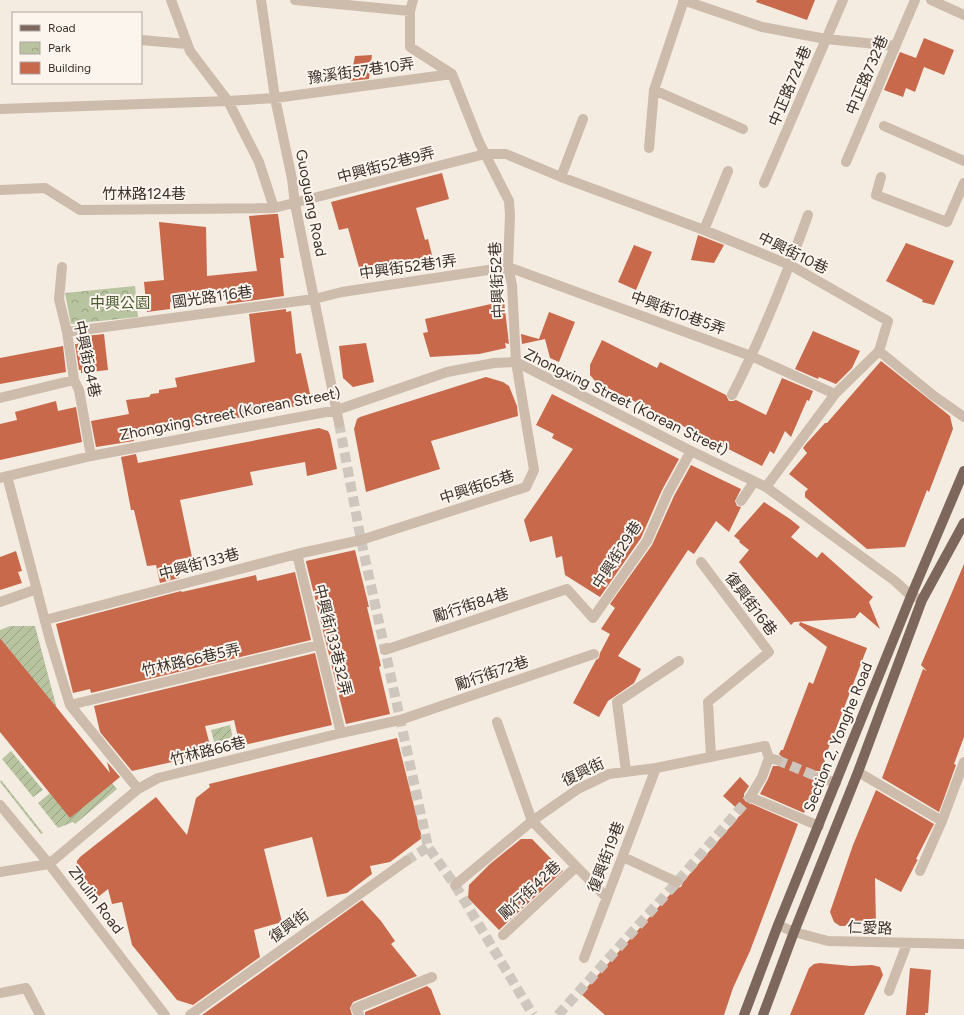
<svg xmlns="http://www.w3.org/2000/svg" width="964" height="1015" font-family="Figtree,'Noto Sans TC',sans-serif">
	<style>
		.park { fill: url(#park-crowns) }
		.garden { fill: url(#garden-furrows) }
		.building { fill: #c8694b }
		.lines { fill: none; stroke-linecap: round; stroke-linejoin: round }
		.minor-tunnel { stroke: #cfc6bd; stroke-width: 10; stroke-dasharray: 10 5; stroke-linecap: butt }
		.minor { stroke: #cdbbac; stroke-width: 10 }
		.major { stroke: #7d675c; stroke-width: 10 }
		.labels { text-anchor: middle; dominant-baseline: central; stroke-width: 4; stroke-linejoin: round; paint-order: stroke }
		.street-label { font-size: 15px; fill: #3b302b; stroke: #fbf5ee }
		.park-label { font-size: 15px; fill: #4a5a2e; stroke: #fbf5ee }
	</style>
	<defs>
		<pattern id="park-crowns" width="20" height="18" patternUnits="userSpaceOnUse"><rect width="20" height="18" fill="#b8c4a0"/><path d="M2 6a3 3 0 1 1 6 0M12 15a3 3 0 1 1 6 0" fill="none" stroke="#97a083"/></pattern>
		<pattern id="garden-furrows" width="10" height="10" patternUnits="userSpaceOnUse"><rect width="10" height="10" fill="#b8c4a0"/><path d="M-1 1l2-2M0 10L10 0M9 11l2-2" fill="none" stroke="#97a083"/></pattern>
	</defs>
	<rect width="100%" height="100%" fill="#f4ebe1"/>
	<path class="park" d="M 135,286 L 138,317 L 71,324 L 65,293 Z"/>
	<path class="garden" d="M 10,626 L 35,626 L 57,709 L 0,638 L 0,630 Z
		M 230,725 L 235,747 L 217,752 L 211,730 Z
		M 11,751 L 43,790 L 33,797 L 2,759 Z
		M 1,780 L 43,833 L 41,834 L 0,782 Z
		M 112,783 L 117,789 L 75,824 L 73,822 L 58,828 L 38,803 L 50,793 Z"/>
	<path class="building" d="M 757,0 L 815,0 L 807,20 L 756,2 Z
		M 924,38 L 954,50 L 944,75 L 924,67 L 915,92 L 906,88 L 903,97 L 884,90 L 900,52 L 916,58 Z
		M 372,55 L 369,79 L 350,81 L 355,56 Z
		M 442,173 L 449,199 L 416,208 L 425,240 L 428,239 L 433,259 L 362,278 L 348,228 L 339,230 L 331,202 Z
		M 274,214 L 278,214 L 284,258 L 280,258 L 284,296 L 227,304 L 226,296 L 170,302 L 170,309 L 147,312 L 144,282 L 164,280 L 159,222 L 206,227 L 207,276 L 257,271 L 249,216 Z
		M 698,235 L 724,245 L 714,263 L 691,260 Z
		M 906,243 L 954,261 L 934,305 L 922,302 L 923,300 L 886,281 Z
		M 634,245 L 652,252 L 636,290 L 618,282 Z
		M 504,301 L 509,344 L 505,343 L 506,348 L 479,354 L 430,357 L 423,333 L 428,332 L 425,319 Z
		M 286,309 L 286,312 L 291,311 L 296,354 L 301,353 L 310,394 L 302,405 L 166,432 L 164,426 L 132,432 L 134,441 L 96,447 L 91,421 L 129,414 L 126,400 L 149,397 L 151,394 L 159,393 L 159,390 L 177,387 L 175,378 L 255,362 L 249,314 Z
		M 549,312 L 575,322 L 559,362 L 550,358 L 545,339 L 522,344 L 521,334 L 539,339 Z
		M 813,331 L 860,351 L 852,368 L 836,384 L 819,377 L 818,379 L 795,369 Z
		M 104,334 L 108,370 L 81,373 L 81,370 L 79,370 L 75,344 L 78,344 L 77,337 Z
		M 602,340 L 657,368 L 660,362 L 726,395 L 729,401 L 733,401 L 736,400 L 766,415 L 782,378 L 813,391 L 809,401 L 807,400 L 791,437 L 785,431 L 774,454 L 770,451 L 762,466 L 596,382 L 590,375 L 590,365 Z
		M 366,343 L 374,382 L 353,387 L 343,378 L 339,346 Z
		M 63,346 L 66,372 L 0,384 L 0,358 Z
		M 881,361 L 950,416 L 953,429 L 929,492 L 927,490 L 905,547 L 867,549 L 805,497 L 805,492 L 808,489 L 789,474 L 807,453 L 803,448 L 806,444 L 825,423 L 827,423 Z
		M 486,377 L 503,382 L 509,386 L 517,406 L 518,416 L 431,441 L 440,469 L 366,492 L 354,429 L 357,419 L 360,417 Z
		M 552,394 L 679,459 L 662,490 L 641,538 L 600,597 L 565,575 L 562,556 L 556,558 L 552,536 L 530,542 L 524,520 L 573,449 L 552,438 L 554,434 L 536,425 Z
		M 56,401 L 58,411 L 76,407 L 82,442 L 0,460 L 0,424 L 17,420 L 15,412 Z
		M 319,428 L 328,431 L 330,435 L 337,469 L 307,476 L 305,462 L 250,472 L 253,485 L 180,500 L 192,557 L 175,560 L 179,578 L 160,583 L 156,565 L 147,566 L 134,510 L 131,510 L 121,457 L 136,454 L 138,463 Z
		M 691,465 L 741,489 L 735,501 L 737,506 L 741,507 L 729,532 L 716,521 L 694,554 L 688,550 L 618,656 L 641,669 L 634,683 L 608,701 L 599,717 L 573,703 L 596,660 L 599,658 L 600,653 L 610,634 L 601,629 L 615,608 L 610,604 L 652,545 L 674,496 Z
		M 764,502 L 790,519 L 800,527 L 791,537 L 817,558 L 822,552 L 873,597 L 869,602 L 880,629 L 860,612 L 855,618 L 794,622 L 791,625 L 739,562 L 749,550 L 739,542 L 740,541 L 734,536 Z
		M 355,550 L 369,607 L 367,607 L 381,666 L 379,667 L 390,714 L 346,724 L 306,562 L 306,561 Z
		M 16,551 L 22,571 L 18,572 L 22,583 L 0,590 L 0,557 Z
		M 964,564 L 964,737 L 954,764 L 956,765 L 939,812 L 882,778 L 923,669 L 927,671 L 921,665 Z
		M 295,572 L 311,640 L 91,693 L 90,689 L 73,693 L 56,624 L 181,591 L 182,592 L 256,575 L 257,581 Z
		M 800,622 L 867,648 L 824,760 L 825,761 L 821,771 L 816,771 L 812,775 L 812,779 L 816,783 L 804,813 L 760,794 L 768,779 L 773,766 L 779,766 L 783,762 L 783,758 L 779,754 L 781,750 L 783,750 L 809,682 L 813,684 L 827,647 L 799,625 Z
		M 0,638 L 110,773 L 107,762 L 120,777 L 70,818 L 0,732 Z
		M 315,653 L 332,725 L 240,746 L 234,720 L 220,723 L 205,726 L 212,753 L 132,771 L 100,732 L 94,706 Z
		M 397,738 L 422,838 L 390,862 L 370,866 L 372,874 L 347,893 L 327,897 L 312,837 L 264,849 L 282,922 L 254,930 L 260,957 L 193,1005 L 177,1000 L 132,945 L 122,902 L 112,904 L 108,889 L 97,898 L 78,874 L 76,870 L 77,861 L 80,857 L 156,797 L 187,835 L 196,798 L 210,787 L 209,784 Z
		M 740,777 L 749,786 L 744,794 L 744,798 L 745,801 L 798,824 L 750,951 L 733,988 L 724,1015 L 605,1015 L 581,994 L 663,902 L 676,888 L 681,887 L 683,882 L 742,813 L 723,796 Z
		M 876,790 L 934,824 L 916,859 L 918,860 L 917,861 L 901,892 L 875,878 L 876,925 L 840,926 L 834,922 L 830,912 L 853,845 Z
		M 521,839 L 532,839 L 563,871 L 499,930 L 468,898 L 469,885 L 490,864 Z
		M 362,900 L 381,921 L 395,941 L 391,944 L 417,976 L 353,1002 L 350,1008 L 352,1015 L 202,1015 Z
		M 820,963 L 851,966 L 872,965 L 880,967 L 883,975 L 864,1015 L 790,1015 L 809,968 L 814,964 Z
		M 910,968 L 931,970 L 928,1013 L 925,1013 L 925,1015 L 906,1015 Z
		M 427,986 L 431,989 L 441,1015 L 365,1015 L 365,1012 Z"/>
	<g class="lines">
		<path class="minor-tunnel" d="M 339,423 L 361,540 L 428,847 L 455,885 L 533,1015
			M 777,760 L 818,777
			M 406,861 L 428,847
			M 558,1015 L 677,882 L 750,797"/>
		<path class="minor" d="M 171,0 L 190,51 L 228,101 L 259,162 L 274,208
			M 261,0 L 275,98 L 292,179 L 295,204 L 339,423
			M 295,0 L 410,11
			M 683,0 L 762,27 L 826,39 L 895,46
			M 931,0 L 964,15
			M 141,40 L 187,44
			M 654,90 L 743,129
			M 0,109 L 228,101 L 275,98 L 452,74
			M 884,126 L 964,161
			M 649,148 L 654,90 L 684,0
			M 846,162 L 915,0
			M 561,177 L 583,119
			M 881,177 L 876,195 L 947,222 L 964,183
			M 764,183 L 843,0
			M 0,190 L 45,188 L 80,210 L 274,208 L 485,154 L 506,154 L 561,177 L 704,230 L 790,265 L 888,321 L 879,351 L 835,394 L 766,487
			M 704,230 L 728,171
			M 62,267 L 59,299 L 67,332 L 74,380 L 79,390 L 91,456
			M 67,332 L 314,299 L 342,292 L 508,267 L 751,356 L 835,394
			M 879,351 L 934,396 L 964,417
			M 732,395 C 762,337 786,276 808,215
			M 0,398 L 74,380
			M 7,476 L 50,640 L 70,705 L 138,789
			M 0,478 L 91,456 L 337,410 L 447,372 L 494,363 L 516,362 L 691,451 L 766,487 L 895,581 L 911,596 L 918,598
			M 741,501 L 754,482
			M 297,554 L 341,733
			M 701,562 L 769,652 L 708,702 L 711,757
			M 0,602 L 37,589
			M 45,620 L 297,554 L 361,540 L 526,487 L 534,470 L 516,362 L 512,285 L 508,267 L 510,215 L 509,201 L 479,142 L 452,74 L 410,47 L 410,11 L 413,0
			M 385,650 L 567,589 L 593,618 L 647,541 L 668,493 L 691,451
			M 70,705 L 318,645
			M 497,722 L 532,821 L 607,898
			M 769,758 L 762,777 L 750,797 L 819,826
			M 626,771 L 617,702 L 679,661
			M 858,772 L 942,821
			M 818,777 L 836,783
			M 0,805 L 49,864 L 165,1015
			M 623,857 L 677,882
			M 920,871 L 942,821 L 964,762
			M 0,872 L 49,864 L 138,789 L 158,778 L 341,733 L 400,720 L 594,654
			M 455,885 L 532,821 L 578,789 L 609,774 L 656,768 L 765,746 L 769,758 L 777,760
			M 778,925 L 794,932 L 828,941 L 964,944
			M 503,935 L 576,867
			M 584,958 L 656,768
			M 889,991 L 907,944
			M 0,993 L 26,988 L 40,1015
			M 190,1015 L 406,861
			M 359,1015 L 356,1008 L 432,977"/>
		<path class="major" d="M 744,1015 L 778,925 L 911,596 L 964,471
			M 763,1015 L 794,932 L 858,772 L 922,600 L 964,523"/>
	</g>
	<g class="labels">
		<g class="street-label">
			<text transform="translate(361 71) rotate(-8)">豫溪街57巷10弄</text>
			<text transform="translate(867 75) rotate(-67)">中正路732巷</text>
			<text transform="translate(790 86) rotate(-67)">中正路724巷</text>
			<text transform="translate(386 165) rotate(-15)">中興街52巷9弄</text>
			<text x="144" y="194">竹林路124巷</text>
			<text transform="translate(311 203) rotate(79)">Guoguang Road</text>
			<text transform="translate(793 253) rotate(26)">中興街10巷</text>
			<text transform="translate(408 267) rotate(-8)">中興街52巷1弄</text>
			<text transform="translate(497 280) rotate(-93)">中興街52巷</text>
			<text transform="translate(212 297) rotate(-8)">國光路116巷</text>
			<text transform="translate(678 313) rotate(20)">中興街10巷5弄</text>
			<text transform="translate(87 359) rotate(78)">中興街84巷</text>
			<text transform="translate(626 402) rotate(26)">Zhongxing Street (Korean Street)</text>
			<text transform="translate(230 414) rotate(-11)">Zhongxing Street (Korean Street)</text>
			<text transform="translate(477 487) rotate(-18)">中興街65巷</text>
			<text transform="translate(617 555) rotate(-57)">中興街29巷</text>
			<text transform="translate(199 564) rotate(-15)">中興街133巷</text>
			<text transform="translate(751 604) rotate(53)">復興街16巷</text>
			<text transform="translate(471 605) rotate(-18)">勵行街84巷</text>
			<text transform="translate(333 640) rotate(76)">中興街133巷32弄</text>
			<text transform="translate(191 660) rotate(-13)">竹林路66巷5弄</text>
			<text transform="translate(492 673) rotate(-19)">勵行街72巷</text>
			<text transform="translate(838 737) rotate(-68)">Section 2, Yonghe Road</text>
			<text transform="translate(208 751) rotate(-14)">竹林路66巷</text>
			<text transform="translate(583 772) rotate(-26)">復興街</text>
			<text transform="translate(606 857) rotate(-69)">復興街19巷</text>
			<text transform="translate(530 890) rotate(-43)">勵行街42巷</text>
			<text transform="translate(96 900) rotate(53)">Zhulin Road</text>
			<text transform="translate(289 926) rotate(-36)">復興街</text>
			<text transform="translate(870 928) rotate(2)">仁愛路</text>
		</g>
		<g class="park-label">
			<text x="120" y="303">中興公園</text>
		</g>
	</g>
	<rect x="12" y="12" width="130" height="72" fill="#fbf5ee" stroke="#aea6a0"/>
	<rect x="20" y="25" width="20" height="6" fill="#7d675c" stroke="#aea6a0"/>
	<text x="48" y="32" font-size="12" fill="#3b302b">Road</text>
	<rect x="20" y="42" width="20" height="12" fill="url(#park-crowns)" stroke="#aea6a0"/>
	<text x="48" y="52" font-size="12" fill="#3b302b">Park</text>
	<rect x="20" y="62" width="20" height="12" fill="#c8694b" stroke="#aea6a0"/>
	<text x="48" y="72" font-size="12" fill="#3b302b">Building</text>
</svg>
